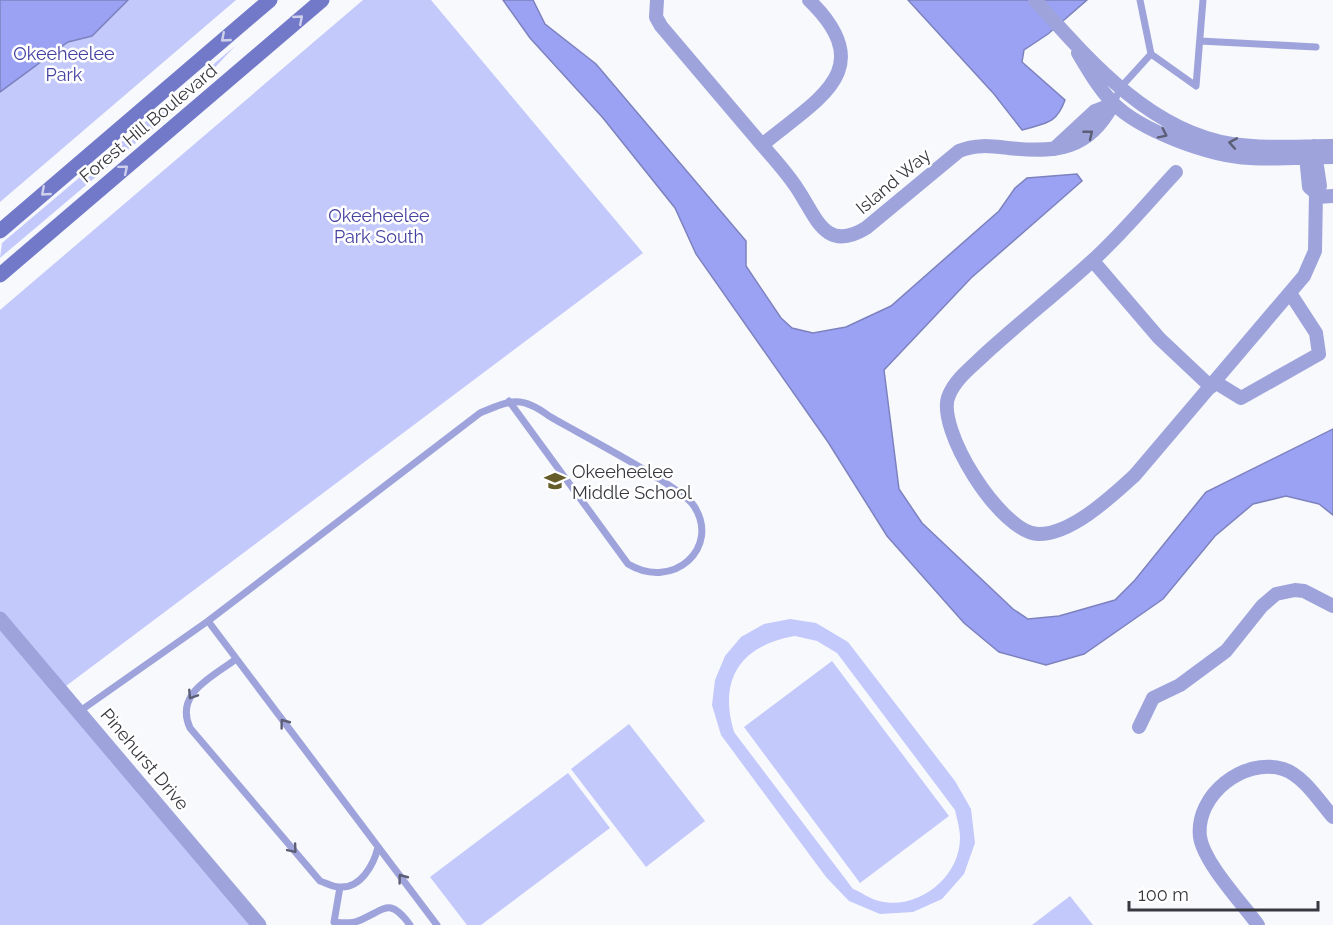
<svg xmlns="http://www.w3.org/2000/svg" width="1333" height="925" font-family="Raleway,sans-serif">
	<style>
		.green { fill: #c3c9fa; fill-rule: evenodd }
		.water { fill: #9ba2f4; stroke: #7d82be; stroke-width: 1.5 }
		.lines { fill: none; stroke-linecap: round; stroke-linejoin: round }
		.service { stroke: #9ea4db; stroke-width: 7 }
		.minor { stroke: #9ea4db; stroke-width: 14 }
		.tertiary { stroke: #9ea4db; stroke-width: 15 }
		.secondary { stroke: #7379c9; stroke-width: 15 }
		.oneway { stroke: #ced0ec }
		.oneway2 { stroke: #5c5e76 }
		.labels { text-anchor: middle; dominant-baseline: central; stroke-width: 5; stroke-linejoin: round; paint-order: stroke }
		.park-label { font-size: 18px; fill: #4441a0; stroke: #fff }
		.street-label { font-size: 18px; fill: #383940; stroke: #fff }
		.poi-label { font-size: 18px; fill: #383940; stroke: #fff; text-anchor: start }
	</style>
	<rect width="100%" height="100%" fill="#f8f9fd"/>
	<path class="green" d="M 0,0 L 236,0 L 0,202 Z
		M 363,0 L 431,0 L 643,253 L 66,686 L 265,925 L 0,925 L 0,310 Z
		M 235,46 L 176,109 L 0,258 L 2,243 Z
		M 790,619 L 816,623 L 848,642 L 955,781 L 971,809 L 975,843 L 964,874 L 942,899 L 913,912 L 880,914 L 849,901 L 826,877 L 721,735 L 712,705 L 715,680 L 725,656 L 741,637 L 764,624 ZM 795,636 L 817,641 L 837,653 L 955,810 C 957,819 960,829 960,838 C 960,878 917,911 879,901 C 870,899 861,892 853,889 L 734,732 C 718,679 741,645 795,636 Z
		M 832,661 L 949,816 L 860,883 L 744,727 Z
		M 629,724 L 705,821 L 646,867 L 571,769 Z
		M 568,773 L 610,828 L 481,925 L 467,925 L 430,877 Z
		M 1070,896 L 1093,925 L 1032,925 Z"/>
	<path class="water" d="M 0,0 L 128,0 L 92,36 L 68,42 L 0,92 Z
		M 503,0 L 533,0 L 545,24 L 596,64 L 746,241 L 746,266 L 781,318 L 792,328 L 813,333 L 846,327 L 891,306 L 999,211 L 1015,188 L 1027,178 L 1077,174 L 1082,181 L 971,278 L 884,370 L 899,489 L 922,523 L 1013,609 L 1028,619 L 1059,616 L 1115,600 L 1135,580 L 1206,492 L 1333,429 L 1333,515 L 1319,504 L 1286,496 L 1253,504 L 1215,536 L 1163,599 L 1084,654 L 1046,665 L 999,652 L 964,623 L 887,536 L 828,442 L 696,254 L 675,208 L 603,118 L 530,38 Z
		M 908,0 L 1087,0 L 1048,34 L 1024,50 L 1022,62 L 1065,100 C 1056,125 1045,123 1022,130 L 994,94 Z"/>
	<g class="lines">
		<path class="service" d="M 1140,0 L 1151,54
			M 1200,41 L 1316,47
			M 1113,104 L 1121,87 L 1151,54 L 1196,86 L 1203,0
			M 208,621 L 437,925
			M 236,659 C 213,677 174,693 190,728 L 320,881 C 326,883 333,887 339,887 C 361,889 374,864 378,847
			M 80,711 L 208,621 L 480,413 C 511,400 521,395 549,416 C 576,432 681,486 694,506 C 721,548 673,591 628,564 L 509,401
			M 334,922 C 342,923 351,924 358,921 C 385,910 389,896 410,925
			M 336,925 L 334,922 L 340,887"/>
		<path class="minor" d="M 657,0 L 656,17 L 661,26 L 762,145 C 817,99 881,70 809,0
			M 1035,0 C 1088,59 1149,131 1232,144 C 1266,149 1299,146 1333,146
			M 1078,53 C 1088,70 1098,87 1112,102 C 1140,131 1210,156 1250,158 C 1278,160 1306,157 1333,157
			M 762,145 C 776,161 790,176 800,193 C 817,220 827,252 866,228 L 959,151 C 975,144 991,146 1008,148 C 1057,153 1089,150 1113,104
			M 1054,149 L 1095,111 L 1113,104
			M 1306,156 L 1309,187 L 1316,193
			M 1176,172 C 1149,201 1122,234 1092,261 C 1057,293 1020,322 985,354 C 973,366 956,378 949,395 C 934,427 1002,535 1039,534 C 1072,534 1112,496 1135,475 L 1304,276 L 1315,251 L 1316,193 L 1320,186 L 1314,146
			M 1317,197 L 1333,196
			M 1093,261 L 1159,338 L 1211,387
			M 1215,382 L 1241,398 L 1319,354 L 1316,333 L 1290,293
			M 1139,727 L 1153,698 L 1180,685 L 1226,651 L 1262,606 L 1276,594 L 1295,590 L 1304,591 L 1333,606
			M 1258,925 C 1242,903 1204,863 1200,837 C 1195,795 1244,757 1283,769 C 1303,775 1320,802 1333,817"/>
		<path class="tertiary" d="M 0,619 L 259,925"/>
		<path class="secondary" d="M 0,231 L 270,0
			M 0,275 L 322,0"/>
	</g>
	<defs><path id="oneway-chevron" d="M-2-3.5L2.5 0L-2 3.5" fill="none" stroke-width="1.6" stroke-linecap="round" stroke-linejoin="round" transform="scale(1.5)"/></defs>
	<g class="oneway">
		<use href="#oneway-chevron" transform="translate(299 19) rotate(-41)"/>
		<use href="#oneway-chevron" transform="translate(225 38) rotate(139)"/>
		<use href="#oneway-chevron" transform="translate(124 169) rotate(-40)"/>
		<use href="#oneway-chevron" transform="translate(45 192) rotate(139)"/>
	</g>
	<g class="oneway2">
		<use href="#oneway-chevron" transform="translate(1089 134) rotate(-39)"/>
		<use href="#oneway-chevron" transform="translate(1163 134) rotate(26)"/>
		<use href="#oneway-chevron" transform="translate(1233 143) rotate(-170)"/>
		<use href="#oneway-chevron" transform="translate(192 695) rotate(123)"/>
		<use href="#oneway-chevron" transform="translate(284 723) rotate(-127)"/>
		<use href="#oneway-chevron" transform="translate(293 849) rotate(50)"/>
		<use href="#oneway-chevron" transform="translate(402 878) rotate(-127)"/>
	</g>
	<defs>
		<symbol id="school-bare" viewBox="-9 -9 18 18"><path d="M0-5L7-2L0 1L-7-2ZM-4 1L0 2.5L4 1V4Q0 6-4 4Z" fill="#655c29" stroke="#fff" stroke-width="2.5" paint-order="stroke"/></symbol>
	</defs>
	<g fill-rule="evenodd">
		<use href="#school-bare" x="540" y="466" width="30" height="30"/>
	</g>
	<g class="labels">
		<g class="park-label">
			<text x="64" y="53">Okeeheelee<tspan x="64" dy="21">Park</tspan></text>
			<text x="379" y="215">Okeeheelee<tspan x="379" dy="21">Park South</tspan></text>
		</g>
		<g class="street-label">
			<text transform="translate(148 123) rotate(-40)">Forest Hill Boulevard</text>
			<text transform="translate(893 181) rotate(-40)">Island Way</text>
			<text transform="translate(145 759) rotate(50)">Pinehurst Drive</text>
		</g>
		<g class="poi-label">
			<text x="572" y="471">Okeeheelee<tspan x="572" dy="21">Middle School</tspan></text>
		</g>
	</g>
	<path d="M1129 901v9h189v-9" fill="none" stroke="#383940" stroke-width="3"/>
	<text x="1138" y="901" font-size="18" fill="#383940" stroke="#ffffff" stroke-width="4.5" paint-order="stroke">100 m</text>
</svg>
